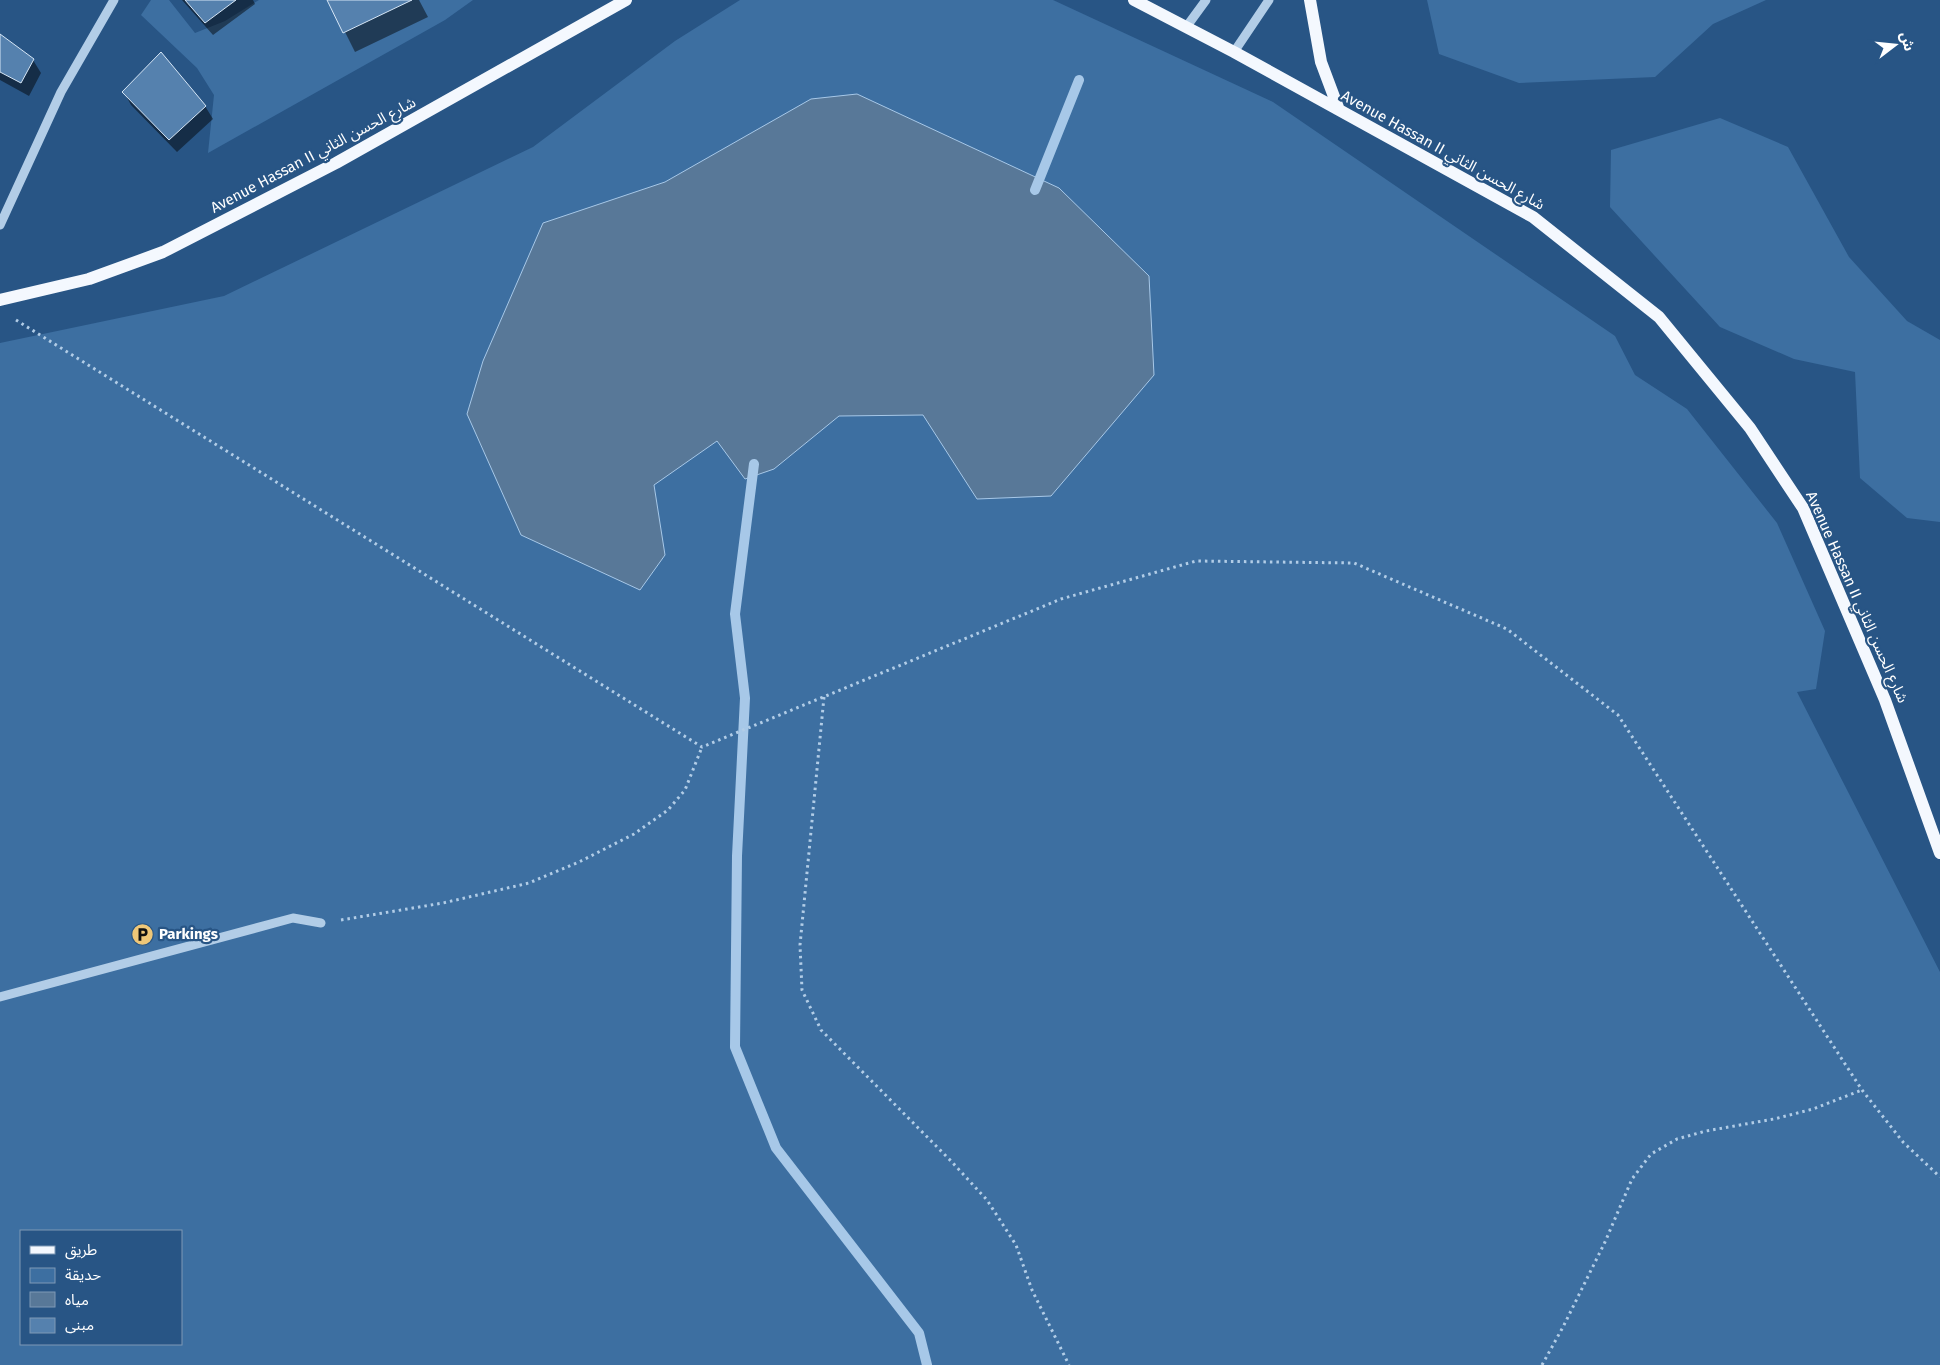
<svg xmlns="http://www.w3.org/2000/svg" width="1940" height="1365" font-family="'Fira Sans','Noto Sans Arabic',sans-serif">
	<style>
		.green { fill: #3d6fa1; fill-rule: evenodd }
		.water { fill: #587898; stroke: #a7c8e8 }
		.shadow { fill: #0007 }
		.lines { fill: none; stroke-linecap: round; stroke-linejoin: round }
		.stream { stroke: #a7c8e8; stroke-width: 10 }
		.building { fill: #5581ae; stroke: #d6e6f6 }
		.path { stroke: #b2cde7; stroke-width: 3; stroke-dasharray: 2.5 4; stroke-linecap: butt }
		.minor { stroke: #b2cde7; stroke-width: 9 }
		.major { stroke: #f4f8fe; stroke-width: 12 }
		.labels { text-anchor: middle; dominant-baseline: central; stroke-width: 4.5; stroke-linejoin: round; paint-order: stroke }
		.street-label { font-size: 15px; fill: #fff; stroke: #285585 }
		.poi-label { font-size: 15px; font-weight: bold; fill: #fff; stroke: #285585; text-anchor: start }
	</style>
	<rect width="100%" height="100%" fill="#285585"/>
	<path class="green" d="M 151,0 L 169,0 L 195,33 L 225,21 L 259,0 L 473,0 L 445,20 L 208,153 L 214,95 L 197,68 L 141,15 Z
		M 740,0 L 1053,0 L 1273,102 L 1615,336 L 1635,375 L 1687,409 L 1777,523 L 1825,631 L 1816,689 L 1797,692 L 1940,972 L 1940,1365 L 0,1365 L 0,343 L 224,296 L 533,147 L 675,41 ZM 21,1231 L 181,1231 L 181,1344 L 21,1344 Z
		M 1427,0 L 1766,0 L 1713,24 L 1655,77 L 1519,83 L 1439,54 Z
		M 1720,118 L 1788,147 L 1849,257 L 1907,321 L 1940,340 L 1940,522 L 1907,518 L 1860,478 L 1855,372 L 1794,359 L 1720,327 L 1610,207 L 1611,150 Z"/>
	<path class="water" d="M 857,94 L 1059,188 L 1149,276 L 1154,375 L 1051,496 L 977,499 L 923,415 L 839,416 L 774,469 L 745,479 L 717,441 L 654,485 L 665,555 L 640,590 L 521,535 L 467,414 L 483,361 L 543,223 L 665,182 L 811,99 Z"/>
	<path class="shadow" d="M 182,0 L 253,0 L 255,4 L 213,35 Z
		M 329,0 L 419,0 L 428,17 L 355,52 Z
		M 0,36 L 33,60 L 41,73 L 29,96 L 0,80 Z
		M 124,92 L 205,106 L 213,119 L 177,152 L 131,105 Z"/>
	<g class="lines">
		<path class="stream" d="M 1035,190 L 1079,80
			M 754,464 L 735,614 L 745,698 L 737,856 L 735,1047 L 776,1148 L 919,1333 L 927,1365"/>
	</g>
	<path class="building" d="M 185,0 L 236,0 L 205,23 Z
		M 327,0 L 412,0 L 343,33 Z
		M 0,34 L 34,59 L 21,83 L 0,72 Z
		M 161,52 L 206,106 L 169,140 L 122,92 Z"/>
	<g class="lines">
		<path class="path" d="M 16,320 L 702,747 L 1061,599 L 1196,561 L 1354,563 L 1507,629 L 1618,715 L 1862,1090 L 1903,1142 L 1940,1177
			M 824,697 L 800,945 L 802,990 L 821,1030 L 951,1161 L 987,1200 L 1016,1245 L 1032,1290 L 1069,1365
			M 341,920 L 443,903 L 529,883 L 579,862 L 634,834 L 668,810 L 685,790 L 702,747
			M 1542,1365 L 1563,1327 L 1605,1242 L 1632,1179 L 1651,1154 L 1677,1139 L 1706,1131 L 1774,1119 L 1813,1109 L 1862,1090"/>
		<path class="minor" d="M 1187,26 L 1206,0
			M 1234,52 L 1269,0
			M 0,225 L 61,92 L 114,0
			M 0,997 L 293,918 L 321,923"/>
		<path class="major" d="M 1134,0 L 1234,52 L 1533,217 L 1659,317 L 1750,428 L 1803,508 L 1885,700 L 1940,853
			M 1310,0 L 1321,62 L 1339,110
			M 0,300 L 89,279 L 163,252 L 336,163 L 626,0"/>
	</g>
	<defs>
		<symbol id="parking-disc" viewBox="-11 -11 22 22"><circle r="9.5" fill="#efc778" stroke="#285585"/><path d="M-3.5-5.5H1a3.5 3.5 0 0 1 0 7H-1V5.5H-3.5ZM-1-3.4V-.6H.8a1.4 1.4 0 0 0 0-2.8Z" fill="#111"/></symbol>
	</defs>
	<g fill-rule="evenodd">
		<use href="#parking-disc" x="130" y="922" width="25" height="25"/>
	</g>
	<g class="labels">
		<g class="street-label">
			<text transform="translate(1443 150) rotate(29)">Avenue Hassan II شارع الحسن الثاني</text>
			<text transform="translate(313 155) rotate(-28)">Avenue Hassan II شارع الحسن الثاني</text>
			<text transform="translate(1857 597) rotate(66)">Avenue Hassan II شارع الحسن الثاني</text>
		</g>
		<g class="poi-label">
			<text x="159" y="934">Parkings</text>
		</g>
	</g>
	<rect x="20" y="1230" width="162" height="115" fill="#285585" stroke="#7e99b6"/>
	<rect x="30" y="1246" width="25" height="8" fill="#f4f8fe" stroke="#7e99b6"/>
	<text x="65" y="1255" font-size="15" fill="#ffffff">طريق</text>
	<rect x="30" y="1268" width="25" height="15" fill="#3d6fa1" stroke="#7e99b6"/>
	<text x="65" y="1280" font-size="15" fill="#ffffff">حديقة</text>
	<rect x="30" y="1292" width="25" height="15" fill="#587898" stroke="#7e99b6"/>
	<text x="65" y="1305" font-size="15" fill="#ffffff">مياه</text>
	<rect x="30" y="1318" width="25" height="15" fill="#5581ae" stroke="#7e99b6"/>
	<text x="65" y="1330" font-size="15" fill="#ffffff">مبنى</text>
	<g transform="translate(1895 45) rotate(74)" stroke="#285585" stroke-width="4" paint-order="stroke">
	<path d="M0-4L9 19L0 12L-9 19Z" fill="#ffffff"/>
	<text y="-8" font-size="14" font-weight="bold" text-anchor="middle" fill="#ffffff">ش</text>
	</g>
</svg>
